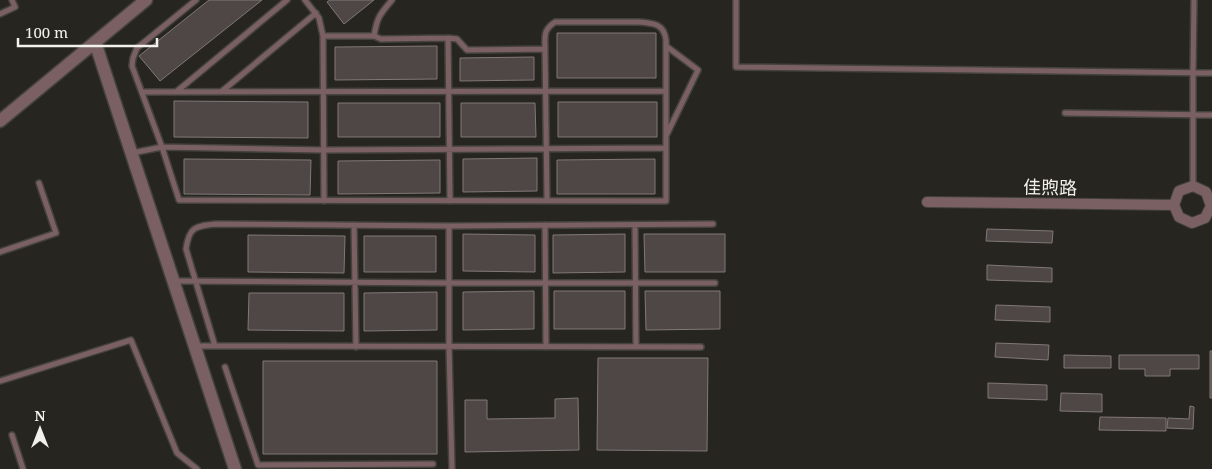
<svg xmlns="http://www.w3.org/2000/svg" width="1212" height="469" font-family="'Noto Serif','Noto Sans SC',serif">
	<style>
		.building { fill: #4e4746; stroke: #817878 }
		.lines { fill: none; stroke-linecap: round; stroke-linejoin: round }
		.service-casing { stroke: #43423c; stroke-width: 8 }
		.minor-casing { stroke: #43423c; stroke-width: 12 }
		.tertiary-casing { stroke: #43423c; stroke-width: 15 }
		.service { stroke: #7b6063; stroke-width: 5 }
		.minor { stroke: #7b6063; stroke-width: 10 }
		.tertiary { stroke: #7b6063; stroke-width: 12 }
		.labels { text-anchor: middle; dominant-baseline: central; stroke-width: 4; stroke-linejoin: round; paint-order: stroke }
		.street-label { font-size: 18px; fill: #f2f1ed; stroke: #27251f }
	</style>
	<rect width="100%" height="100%" fill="#27251f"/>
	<path class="building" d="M 209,0 L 262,0 L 160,81 L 139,56 Z
		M 330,0 L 374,0 L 344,24 L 327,2 Z
		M 557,33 L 656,33 L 656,78 L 557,78 Z
		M 437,46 L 437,79 L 335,80 L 335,47 Z
		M 534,57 L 534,80 L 460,81 L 460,58 Z
		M 174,101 L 308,102 L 308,138 L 174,137 Z
		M 558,102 L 657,102 L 657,137 L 558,137 Z
		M 338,103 L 440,103 L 440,137 L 338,137 Z
		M 461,103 L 535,103 L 536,137 L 461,137 Z
		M 537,158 L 537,191 L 463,192 L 463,159 Z
		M 184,159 L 311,160 L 310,195 L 184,194 Z
		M 655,159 L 655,194 L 557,194 L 557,160 Z
		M 440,160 L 440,193 L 338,194 L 338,161 Z
		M 987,229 L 1053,231 L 1052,243 L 986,241 Z
		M 463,234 L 535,235 L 535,272 L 463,271 Z
		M 625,234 L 625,272 L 553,273 L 553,235 Z
		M 644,234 L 725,234 L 725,272 L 645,272 Z
		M 248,235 L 345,236 L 344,273 L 248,272 Z
		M 364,236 L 436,236 L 436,272 L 364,272 Z
		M 987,265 L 1052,268 L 1052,282 L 987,280 Z
		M 534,291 L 534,329 L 463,330 L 463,292 Z
		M 554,291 L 625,291 L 625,329 L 554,329 Z
		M 645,291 L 720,291 L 720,329 L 646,330 Z
		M 437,292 L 437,330 L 364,331 L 364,293 Z
		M 249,293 L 344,293 L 344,331 L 248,330 Z
		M 996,305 L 1050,307 L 1050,322 L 995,320 Z
		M 996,343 L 1049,345 L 1048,360 L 995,357 Z
		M 1210,351 L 1212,351 L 1212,398 L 1210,398 Z
		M 1064,355 L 1111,356 L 1111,368 L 1064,368 Z
		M 1119,355 L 1199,355 L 1199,369 L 1170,369 L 1170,376 L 1145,376 L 1145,369 L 1119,369 Z
		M 598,358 L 708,358 L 707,451 L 597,450 Z
		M 263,361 L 437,361 L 437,454 L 263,454 Z
		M 988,383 L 1047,385 L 1047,400 L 988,398 Z
		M 1061,393 L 1102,394 L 1102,412 L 1060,411 Z
		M 578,398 L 579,450 L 465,452 L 465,400 L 487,400 L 487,419 L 555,418 L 555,399 Z
		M 1190,406 L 1194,407 L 1193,429 L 1167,428 L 1168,418 L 1189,419 Z
		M 1100,417 L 1166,418 L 1166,431 L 1099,430 Z"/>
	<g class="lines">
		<defs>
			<path id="service" d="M 196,0 L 137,48 L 133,58 L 132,66 L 162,147 L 179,200 L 666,201 L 666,40 C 664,24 654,23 639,22 L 555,22 C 543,30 545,36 545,49
				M 305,0 L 319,18 L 323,36 L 324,201
				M 736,0 L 736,67 L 1212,73
				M 0,14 L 15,7 L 12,0
				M 323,36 L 374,36 C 377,17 380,14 392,0
				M 374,36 L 381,39 L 448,38 L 450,201
				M 448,38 L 457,39 L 467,50 L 545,49 L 547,201
				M 666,46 L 698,70 L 667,134
				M 142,92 L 666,91
				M 176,92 L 287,0
				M 221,92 L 316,13
				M 1065,113 L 1212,115
				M 132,153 L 162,147 L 323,150 L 666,148
				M 1193,186 L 1193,72 L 1194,0
				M 354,225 L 356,347
				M 545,225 L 546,347
				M 635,225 L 636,347
				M 449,226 L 449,347 L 452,469
				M 0,252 L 56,233 L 39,183
				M 174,281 L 449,283 L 715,283
				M 196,346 L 701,347
				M 215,346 L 186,249 C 189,227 195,226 216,224 L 449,226 L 713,224
				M 225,367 L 258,465 L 433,464
				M 0,381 L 131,340 L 177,453 L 197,469
				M 12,435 L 23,469"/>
			<path id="minor" d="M 1193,186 L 1206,192 L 1211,206 L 1205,218 L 1192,223 L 1179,217 L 1174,205 L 1179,191 Z
				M 927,202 L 1174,205"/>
			<path id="tertiary" d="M 95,42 L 235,469
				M 0,121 L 146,0"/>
		</defs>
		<use href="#service" class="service-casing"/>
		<use href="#minor" class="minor-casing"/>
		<use href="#tertiary" class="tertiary-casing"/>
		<use href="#service" class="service"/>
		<use href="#minor" class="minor"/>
		<use href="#tertiary" class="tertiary"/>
	</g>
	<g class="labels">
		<g class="street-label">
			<text transform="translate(1050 187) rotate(1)">佳煦路</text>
		</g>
	</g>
	<g transform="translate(40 429)" stroke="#27251f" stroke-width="4" paint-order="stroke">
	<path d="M0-4L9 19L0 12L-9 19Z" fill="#f2f1ed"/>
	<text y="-8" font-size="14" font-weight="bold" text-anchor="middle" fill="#f2f1ed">N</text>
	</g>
	<path d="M18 38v8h139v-8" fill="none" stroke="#f2f1ed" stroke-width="2.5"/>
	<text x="25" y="38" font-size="15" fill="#f2f1ed" stroke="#27251f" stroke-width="4" paint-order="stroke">100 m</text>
</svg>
